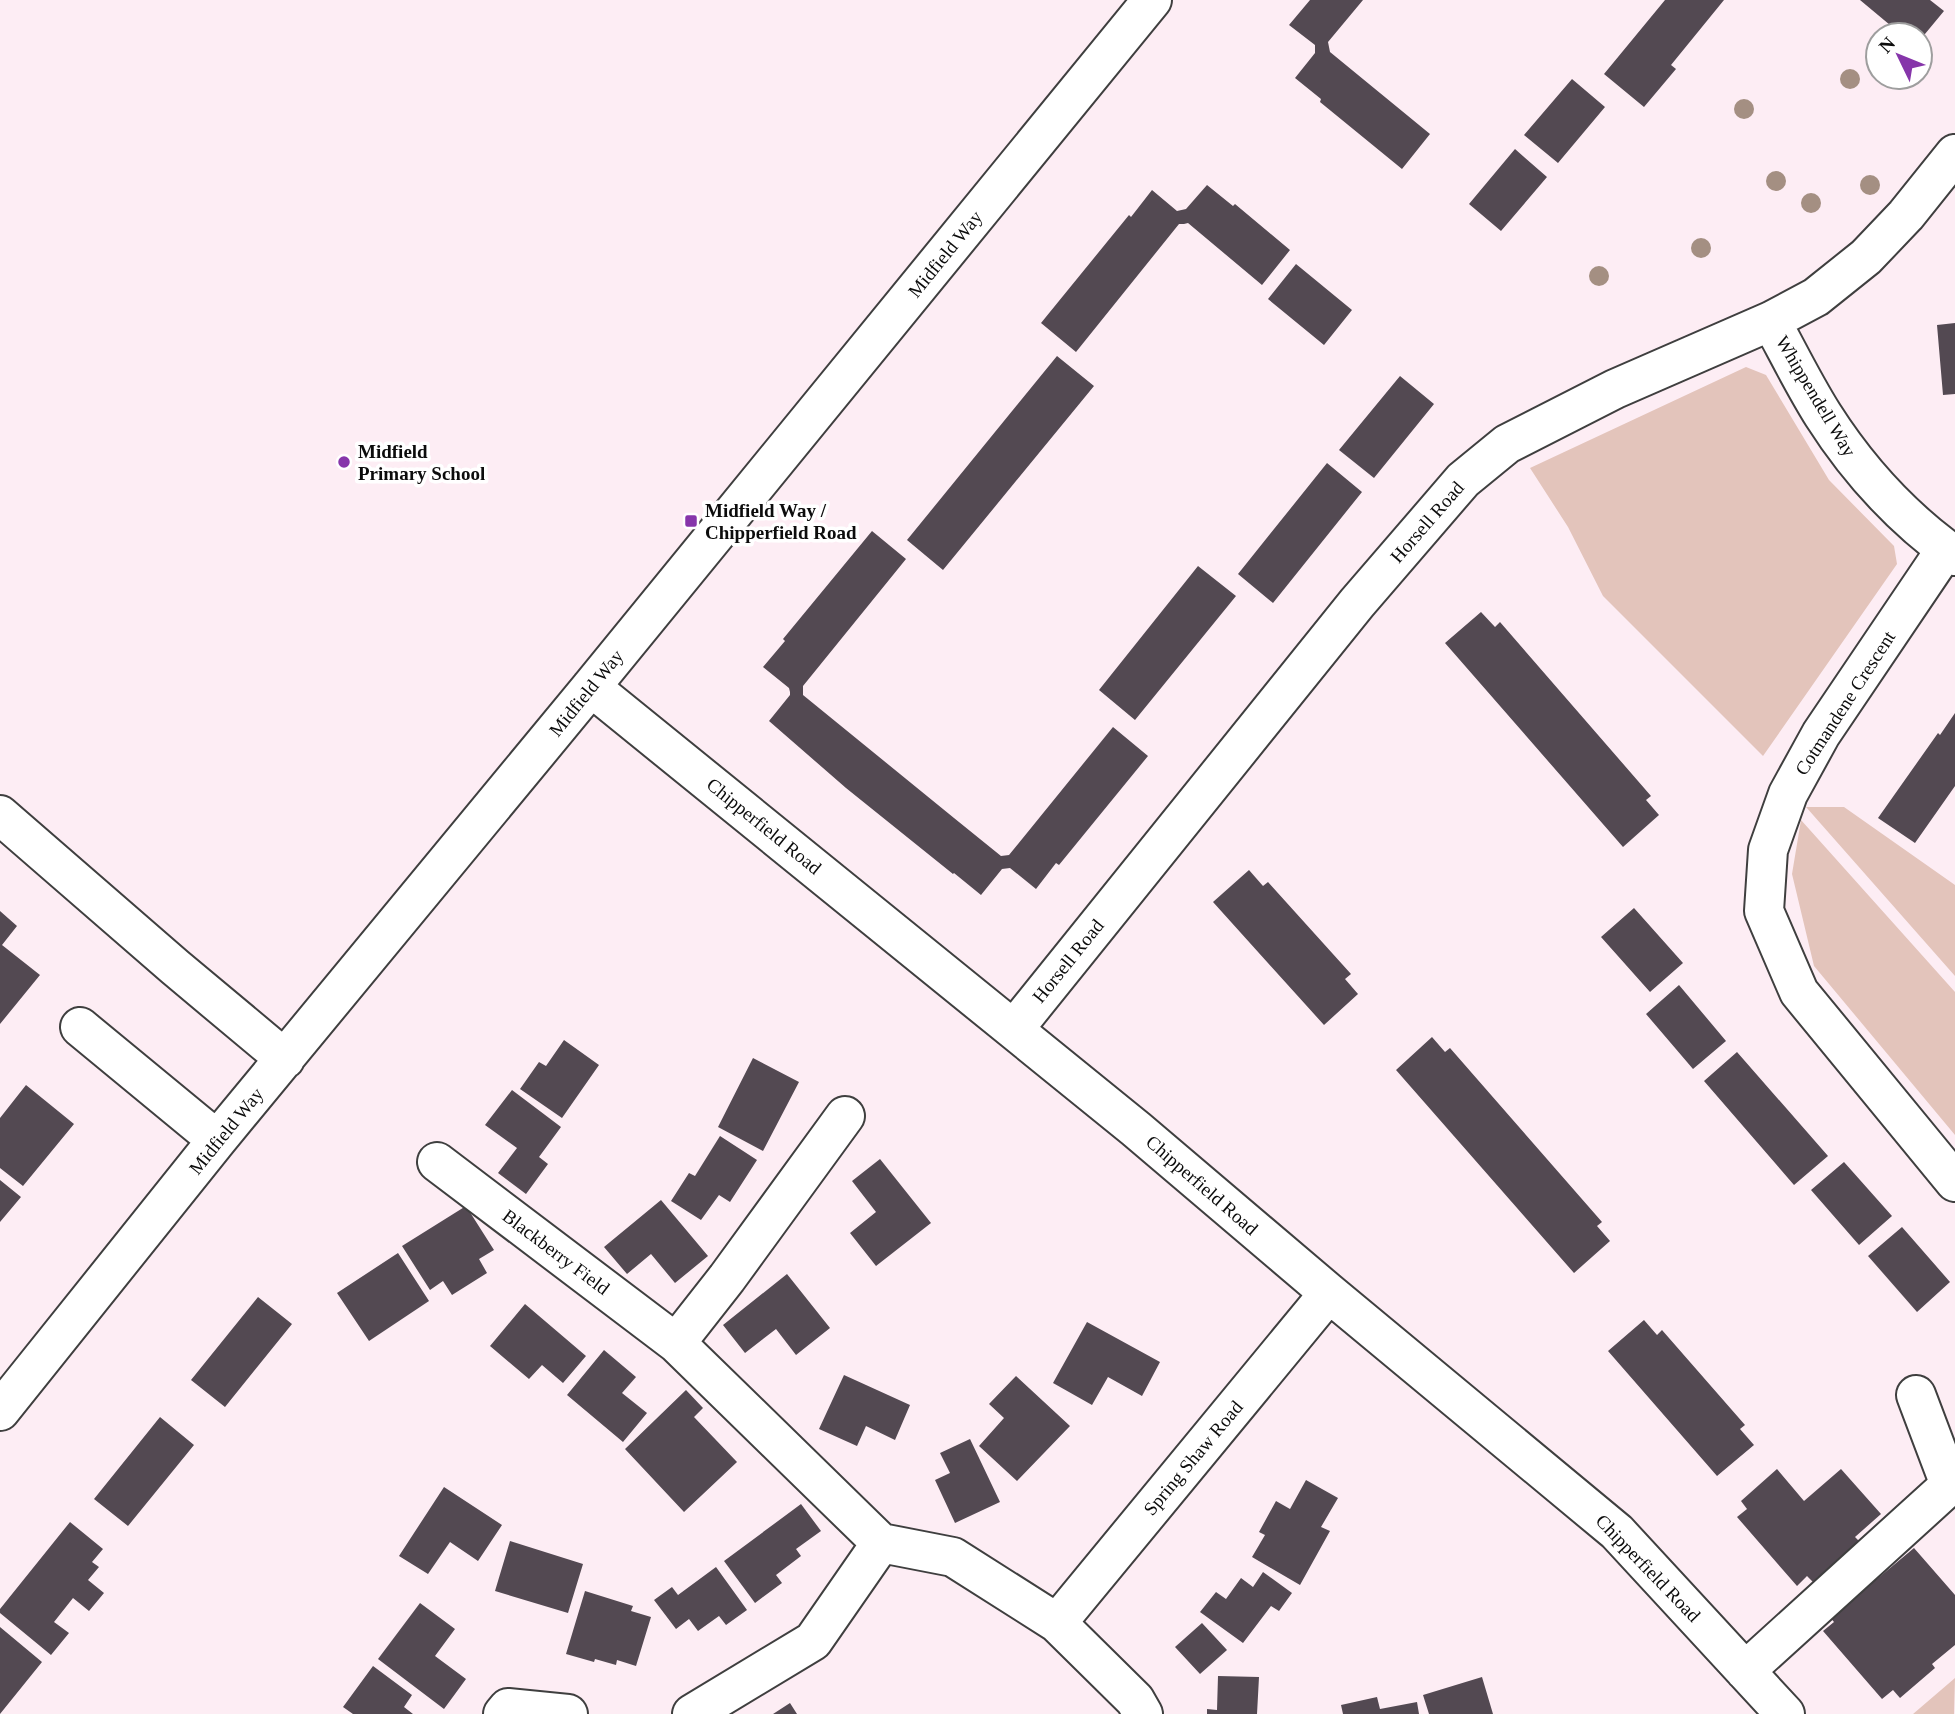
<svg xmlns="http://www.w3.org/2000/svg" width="1955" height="1714" font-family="'Times New Roman',serif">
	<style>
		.green { fill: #e3c4bb }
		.building { fill: #534952 }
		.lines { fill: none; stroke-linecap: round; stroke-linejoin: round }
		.minor-casing { stroke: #3f3f3f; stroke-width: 42 }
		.minor { stroke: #fff; stroke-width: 38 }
		.tree { fill: #a48f82 }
		.poi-dot { fill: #8635aa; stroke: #fff; stroke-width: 2.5 }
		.labels { text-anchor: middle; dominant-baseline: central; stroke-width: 7; stroke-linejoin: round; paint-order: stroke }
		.street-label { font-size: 19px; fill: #0c0c0c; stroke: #fff }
		.poi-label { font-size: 19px; font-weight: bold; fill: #0c0c0c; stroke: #fff; text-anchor: start }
	</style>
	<rect width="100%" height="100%" fill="#fdedf4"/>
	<path class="green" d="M 1746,367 L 1766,375 L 1829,480 L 1894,546 L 1897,564 L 1763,756 L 1603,596 L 1568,527 L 1530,468 Z
		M 1806,807 L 1844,807 L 1955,885 L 1955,976 Z
		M 1801,820 L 1955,992 L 1955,1135 L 1814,966 L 1792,874 Z
		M 1955,1678 L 1954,1714 L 1913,1714 Z"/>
	<path class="building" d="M 1310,0 L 1363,0 L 1328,42 L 1330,52 L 1430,134 L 1402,169 L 1320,102 L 1321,99 L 1295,78 L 1315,53 L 1315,45 L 1289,25 Z
		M 1665,0 L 1724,0 L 1671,65 L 1676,69 L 1644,107 L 1604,74 Z
		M 1860,0 L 1930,0 L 1944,11 L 1920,40 L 1920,35 L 1902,35 Z
		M 1572,79 L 1605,107 L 1558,163 L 1524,135 Z
		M 1515,149 L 1547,177 L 1501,231 L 1469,204 Z
		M 1207,185 L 1233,206 L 1235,204 L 1290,250 L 1262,285 L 1188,223 L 1184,224 L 1179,224 L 1076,352 L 1041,323 L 1129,215 L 1131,217 L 1152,190 L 1177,211 L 1186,209 Z
		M 1296,264 L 1352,310 L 1324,345 L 1268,299 Z
		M 1955,323 L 1955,394 L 1943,395 L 1937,325 Z
		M 1057,356 L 1094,386 L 943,570 L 907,540 Z
		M 1400,376 L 1434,404 L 1374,478 L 1339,450 Z
		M 1327,463 L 1362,492 L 1273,603 L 1238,574 Z
		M 872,531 L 906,559 L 803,686 L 803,695 L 954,818 L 1001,856 L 1009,855 L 1113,727 L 1148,756 L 1059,865 L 1056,863 L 1036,889 L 1010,868 L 1002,869 L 981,895 L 954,873 L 953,874 L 846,788 L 769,721 L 790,695 L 790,692 L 789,688 L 763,667 L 785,641 L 783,639 Z
		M 1198,566 L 1236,596 L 1135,720 L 1099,690 Z
		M 1481,612 L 1495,627 L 1500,622 L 1651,796 L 1646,800 L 1659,815 L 1623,847 L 1445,643 Z
		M 1955,713 L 1955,786 L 1915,843 L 1878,818 L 1938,733 L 1940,735 Z
		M 1249,870 L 1263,886 L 1268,882 L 1351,974 L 1345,979 L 1358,994 L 1324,1025 L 1213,902 Z
		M 1634,908 L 1683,963 L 1650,992 L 1601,937 Z
		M 0,911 L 17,926 L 2,945 L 40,975 L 0,1024 Z
		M 1679,985 L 1726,1041 L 1693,1069 L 1646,1014 Z
		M 1432,1037 L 1445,1052 L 1450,1048 L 1602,1222 L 1597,1226 L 1610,1241 L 1574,1273 L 1396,1070 Z
		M 564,1040 L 599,1065 L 562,1118 L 520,1089 L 539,1062 L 546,1066 Z
		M 1737,1052 L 1828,1156 L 1794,1185 L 1704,1081 Z
		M 753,1058 L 799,1082 L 763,1151 L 718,1127 Z
		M 26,1085 L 74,1124 L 23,1186 L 0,1168 L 0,1118 Z
		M 512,1090 L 561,1127 L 539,1157 L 548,1164 L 526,1194 L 498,1173 L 517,1148 L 485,1125 Z
		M 720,1136 L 757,1160 L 730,1202 L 719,1195 L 701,1220 L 671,1201 L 689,1173 L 695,1176 Z
		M 880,1159 L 931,1223 L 876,1266 L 850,1233 L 876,1212 L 852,1181 Z
		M 1844,1162 L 1892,1216 L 1859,1245 L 1811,1190 Z
		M 0,1180 L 21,1197 L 0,1222 Z
		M 661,1200 L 708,1256 L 675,1283 L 651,1254 L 627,1274 L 604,1247 Z
		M 466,1206 L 494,1250 L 479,1259 L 487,1273 L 452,1295 L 443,1281 L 430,1290 L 402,1246 Z
		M 1902,1227 L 1950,1282 L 1917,1312 L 1868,1256 Z
		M 398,1253 L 429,1301 L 369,1341 L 337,1293 Z
		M 787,1274 L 830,1328 L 796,1355 L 776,1329 L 745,1353 L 723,1325 Z
		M 258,1297 L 292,1324 L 225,1407 L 191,1380 Z
		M 525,1304 L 586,1356 L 563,1383 L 542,1365 L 529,1379 L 490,1346 Z
		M 1644,1320 L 1657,1335 L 1662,1330 L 1745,1425 L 1740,1429 L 1754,1445 L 1717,1476 L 1608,1351 Z
		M 1087,1322 L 1160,1362 L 1142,1396 L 1108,1377 L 1092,1405 L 1053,1383 Z
		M 604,1350 L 636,1377 L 622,1393 L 647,1413 L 623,1442 L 567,1395 Z
		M 844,1375 L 910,1405 L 895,1440 L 866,1426 L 857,1446 L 819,1429 Z
		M 1016,1376 L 1070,1426 L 1017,1481 L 979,1446 L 1004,1418 L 989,1404 Z
		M 686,1390 L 703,1408 L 694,1417 L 737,1462 L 684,1512 L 625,1449 Z
		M 160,1417 L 194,1445 L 128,1526 L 94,1499 Z
		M 970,1439 L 1000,1502 L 955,1523 L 935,1480 L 950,1473 L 940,1453 Z
		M 1777,1469 L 1804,1501 L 1841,1469 L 1881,1514 L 1855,1537 L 1861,1543 L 1814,1583 L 1807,1576 L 1797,1586 L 1737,1517 L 1747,1509 L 1741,1501 Z
		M 1306,1480 L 1338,1498 L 1321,1527 L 1330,1531 L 1300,1585 L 1252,1557 L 1265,1535 L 1259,1532 L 1276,1501 L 1290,1509 Z
		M 444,1487 L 502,1525 L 478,1561 L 450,1542 L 428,1574 L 399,1556 Z
		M 801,1504 L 821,1531 L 796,1549 L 801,1556 L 776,1575 L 782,1583 L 755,1603 L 724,1561 Z
		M 70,1522 L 103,1549 L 92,1562 L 99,1567 L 88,1580 L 104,1593 L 89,1611 L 73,1598 L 54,1622 L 69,1633 L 51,1655 L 0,1613 L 0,1609 Z
		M 510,1541 L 583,1564 L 568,1613 L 495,1591 Z
		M 1914,1548 L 1955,1595 L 1955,1645 L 1932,1664 L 1935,1668 L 1900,1698 L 1893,1690 L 1882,1699 L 1823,1631 L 1834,1622 L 1828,1615 L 1874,1574 L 1877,1579 Z
		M 716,1567 L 747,1610 L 726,1625 L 719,1616 L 698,1631 L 689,1619 L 676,1629 L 654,1600 L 672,1587 L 678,1595 Z
		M 1263,1572 L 1292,1593 L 1279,1611 L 1271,1606 L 1243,1643 L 1200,1612 L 1216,1592 L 1226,1599 L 1241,1578 L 1253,1587 Z
		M 585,1591 L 633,1606 L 631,1611 L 651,1617 L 636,1666 L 617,1660 L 616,1665 L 595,1659 L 594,1662 L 566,1654 Z
		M 420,1603 L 455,1629 L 435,1656 L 466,1679 L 444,1709 L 378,1659 Z
		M 1202,1623 L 1227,1650 L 1200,1674 L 1175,1647 Z
		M 0,1627 L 42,1662 L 0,1714 Z
		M 373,1666 L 412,1695 L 404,1707 L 413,1714 L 353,1714 L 343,1707 Z
		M 1218,1676 L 1259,1677 L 1257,1714 L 1207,1714 L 1207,1709 L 1217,1710 Z
		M 1482,1677 L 1493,1714 L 1429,1714 L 1423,1695 Z
		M 1377,1697 L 1380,1709 L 1417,1702 L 1419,1714 L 1343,1714 L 1341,1705 Z
		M 790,1703 L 797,1714 L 773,1714 Z"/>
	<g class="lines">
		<defs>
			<path id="minor" d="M 1771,321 C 1788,352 1804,385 1823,415 C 1858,470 1902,518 1955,556
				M 1946,549 L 1821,734 L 1788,794 L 1768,850 L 1764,911 L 1799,992 L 1955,1182
				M 591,687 L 1136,1129 L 1329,1293 L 1617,1532 L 1785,1714
				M 0,815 L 175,967 L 285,1059
				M 80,1027 L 217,1140
				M 1014,1029 L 1357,603 L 1463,480 L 1507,444 L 1615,389 L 1771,321 L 1816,297 L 1866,257 L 1906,215 L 1955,154
				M 437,1162 L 676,1343 L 881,1543
				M 676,1343 L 727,1278 L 845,1116
				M 0,1411 L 217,1140 L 591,687 L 1152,0
				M 1057,1623 L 1329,1293
				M 1745,1671 L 1950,1485 L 1916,1395
				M 503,1714 L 508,1708 L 568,1714
				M 692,1714 L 813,1641 L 881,1543 L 953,1557 L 1057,1623 L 1135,1700 L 1143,1714"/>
		</defs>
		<use href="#minor" class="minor-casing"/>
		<use href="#minor" class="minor"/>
	</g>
	<g class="tree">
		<circle cx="1850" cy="79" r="10"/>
		<circle cx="1744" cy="109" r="10"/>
		<circle cx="1776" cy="181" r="10"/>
		<circle cx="1870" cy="185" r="10"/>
		<circle cx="1811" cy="203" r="10"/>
		<circle cx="1701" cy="248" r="10"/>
		<circle cx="1599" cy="276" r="10"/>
	</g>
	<g class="poi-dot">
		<circle cx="344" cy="462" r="7"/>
		<rect x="684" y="514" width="14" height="14" rx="3.5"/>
	</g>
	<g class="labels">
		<g class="street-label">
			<text transform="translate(945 254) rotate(-51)">Midfield Way</text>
			<text transform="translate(1816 396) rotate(59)">Whippendell Way</text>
			<text transform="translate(1427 522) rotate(-49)">Horsell Road</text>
			<text transform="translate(586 693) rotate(-51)">Midfield Way</text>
			<text transform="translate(1845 703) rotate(-57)">Cotmandene Crescent</text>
			<text transform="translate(764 826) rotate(39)">Chipperfield Road</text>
			<text transform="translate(1068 961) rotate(-51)">Horsell Road</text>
			<text transform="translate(226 1131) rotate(-51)">Midfield Way</text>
			<text transform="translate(1202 1185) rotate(41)">Chipperfield Road</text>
			<text transform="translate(556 1252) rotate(37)">Blackberry Field</text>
			<text transform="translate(1193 1458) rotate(-50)">Spring Shaw Road</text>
			<text transform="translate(1648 1568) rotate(46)">Chipperfield Road</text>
		</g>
		<g class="poi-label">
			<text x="358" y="451">Midfield<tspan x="358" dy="22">Primary School</tspan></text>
			<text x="705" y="510">Midfield Way /<tspan x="705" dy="22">Chipperfield Road</tspan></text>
		</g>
	</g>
	<g transform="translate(1899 56) rotate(313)"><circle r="33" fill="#ffffff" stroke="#9e9e9e" stroke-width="2"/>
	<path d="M0-5L12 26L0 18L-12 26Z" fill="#8635aa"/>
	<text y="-10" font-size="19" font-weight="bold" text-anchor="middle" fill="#0c0c0c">N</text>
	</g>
</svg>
